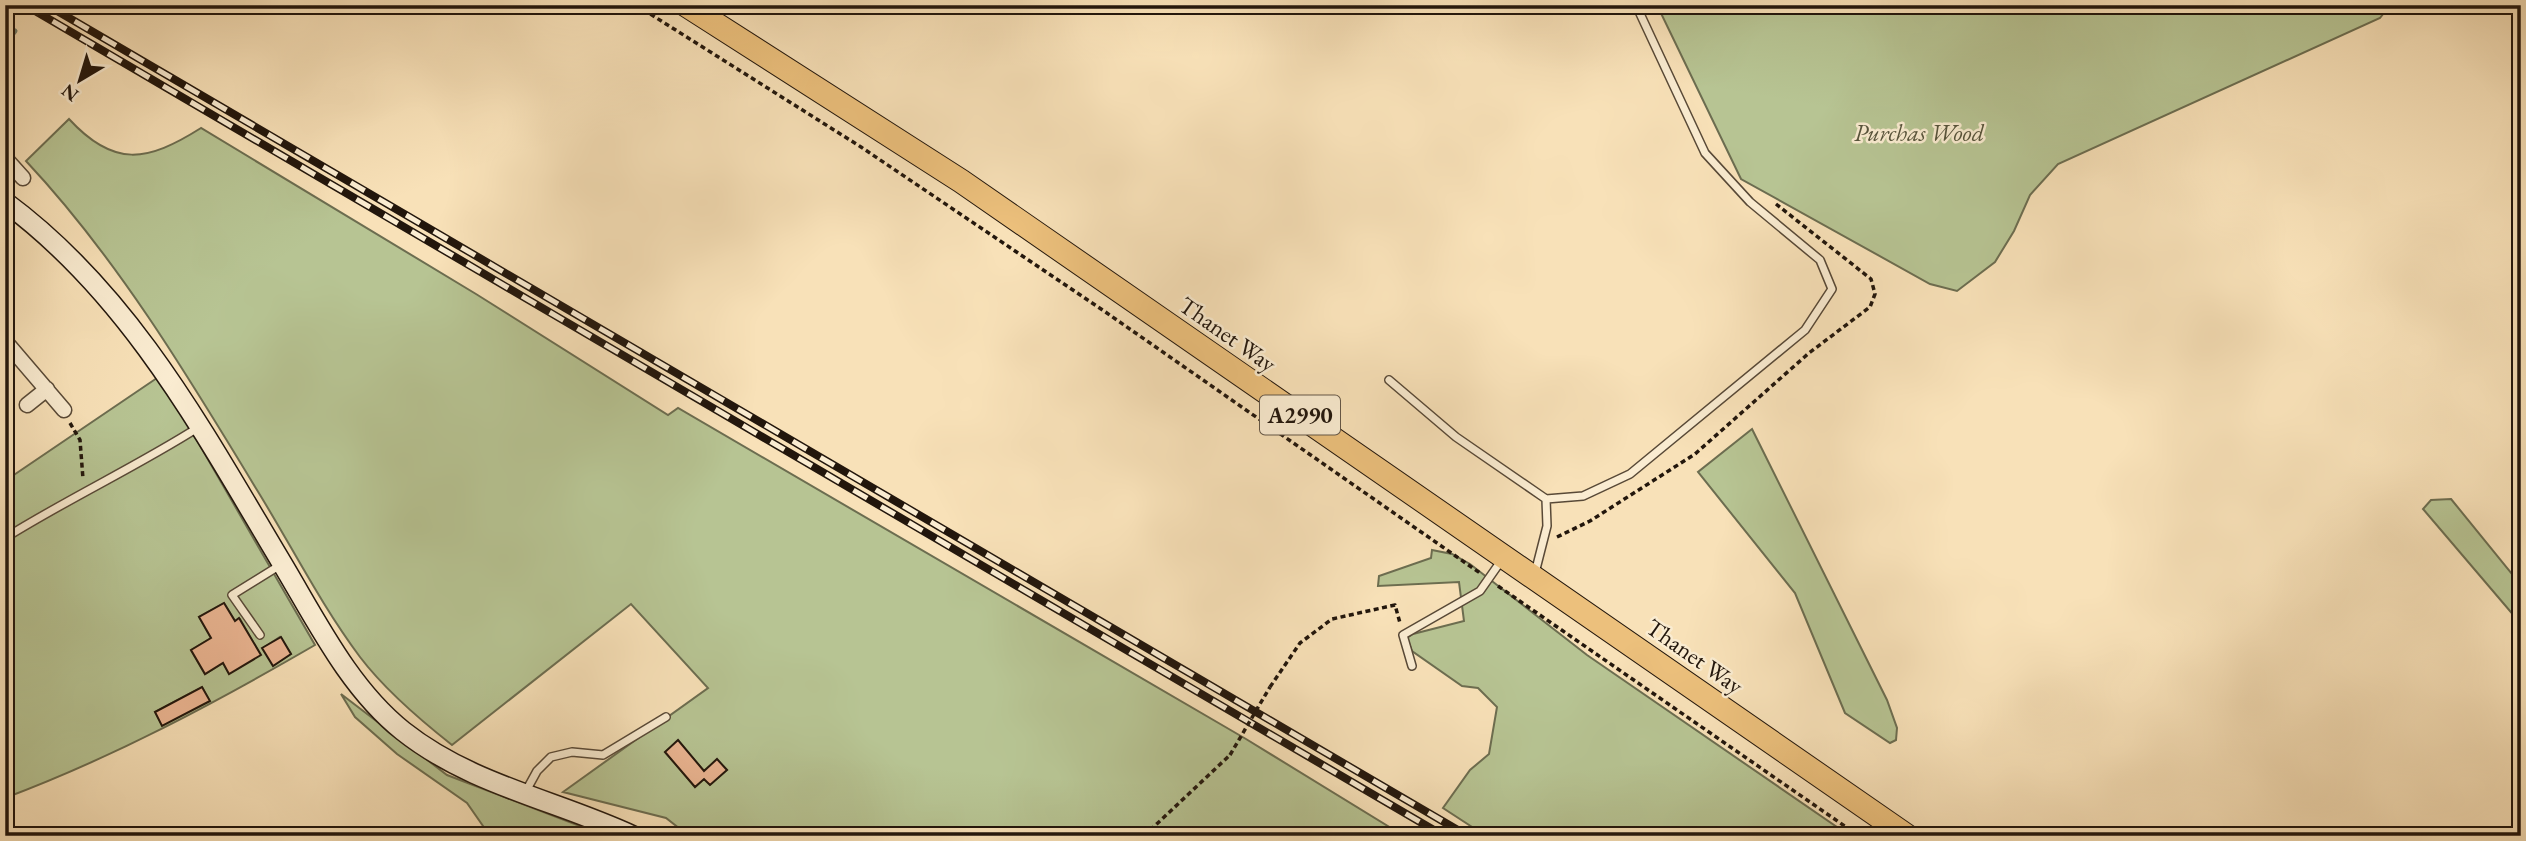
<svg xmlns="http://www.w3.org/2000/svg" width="2526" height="841" font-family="'EB Garamond',serif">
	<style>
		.green { fill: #b7c493; stroke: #6c6d50; stroke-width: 2; fill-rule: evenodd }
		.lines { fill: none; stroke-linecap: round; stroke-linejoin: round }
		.stream { stroke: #6c7b6d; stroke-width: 5 }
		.building { fill: #ecb693; stroke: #22160c; stroke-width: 2 }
		.lane-casing { stroke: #584937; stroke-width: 10 }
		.street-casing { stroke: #584937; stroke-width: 17 }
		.secondary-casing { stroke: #22160c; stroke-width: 22 }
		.primary-casing { stroke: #22160c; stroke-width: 25 }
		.path { stroke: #22160c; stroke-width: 3.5; stroke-dasharray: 5 3.5; stroke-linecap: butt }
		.lane { stroke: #faecd1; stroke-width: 7 }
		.street { stroke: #faecd1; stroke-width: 14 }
		.secondary { stroke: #faecd1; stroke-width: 19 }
		.primary { stroke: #ecc07c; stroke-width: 23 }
		.rail-casing { stroke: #22160c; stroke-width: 8 }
		.rail { stroke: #faecd1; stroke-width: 5; stroke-dasharray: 16; stroke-linecap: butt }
		.path-bridge { stroke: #22160c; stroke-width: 3.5; stroke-dasharray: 5 3.5; stroke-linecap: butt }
		.labels { text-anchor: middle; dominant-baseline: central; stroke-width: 5; stroke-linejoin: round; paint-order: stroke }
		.shield { fill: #faecd1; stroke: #635647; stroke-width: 2 }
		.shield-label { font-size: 23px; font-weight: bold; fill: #22160c }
		.park-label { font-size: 24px; font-style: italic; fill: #56533b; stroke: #faecd1 }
		.street-label { font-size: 24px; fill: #22160c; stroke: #faecd1 }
	</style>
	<rect width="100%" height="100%" fill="#f8e1b8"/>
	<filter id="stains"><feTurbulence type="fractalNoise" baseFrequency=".00286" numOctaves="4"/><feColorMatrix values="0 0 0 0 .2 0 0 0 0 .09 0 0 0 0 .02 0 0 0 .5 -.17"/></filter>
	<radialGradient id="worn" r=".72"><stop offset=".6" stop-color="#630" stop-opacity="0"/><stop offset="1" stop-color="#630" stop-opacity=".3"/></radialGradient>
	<path class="green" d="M 1657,5 L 2390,5 L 2380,18 L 2058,164 L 2030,195 L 2014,231 L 1995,262 L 1957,291 L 1930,284 L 1741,179 Z
		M 69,119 C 114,168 147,162 201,128 L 476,294 L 668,415 L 678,408 L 1246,739 L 1404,836 L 689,836 L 666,818 L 563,792 L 708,688 L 631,604 L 452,745 C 419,719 385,690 360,657 C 321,605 291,545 257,490 C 188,376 117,258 26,161 ZM 678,741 L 704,771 L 717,760 L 727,770 L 710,785 L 704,779 L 695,787 L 665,752 Z
		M 157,378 L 168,390 L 315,645 C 215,703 114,757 5,798 L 5,481 ZM 224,603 L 235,621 L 240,619 L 257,649 L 229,673 L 223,663 L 205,674 L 191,650 L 211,638 L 199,617 ZM 280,637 L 291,654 L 273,665 L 263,648 ZM 202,687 L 209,700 L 162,725 L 155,712 Z
		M 1752,429 L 1887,700 L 1897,728 L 1896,740 L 1890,743 L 1845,713 L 1795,593 L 1698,472 Z
		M 2451,499 L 2521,585 L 2521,624 L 2423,509 L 2431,500 Z
		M 1432,550 L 1452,554 L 1470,564 L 1587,655 L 1850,836 L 1486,836 L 1443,808 L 1470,770 L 1489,754 L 1497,707 L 1478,688 L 1462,686 L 1412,651 L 1407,638 L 1413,634 L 1464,621 L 1459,582 L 1378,586 L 1379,576 L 1431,558 Z
		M 341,694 L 447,775 L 606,836 L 490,836 L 467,803 L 397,754 L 355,717 Z"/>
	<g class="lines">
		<path class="stream" d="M 5,44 L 15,31"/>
	</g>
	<path class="building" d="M 224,603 L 235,621 L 239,618 L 261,655 L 229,674 L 223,663 L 205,674 L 191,650 L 211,638 L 199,617 Z
		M 281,637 L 291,654 L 273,666 L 262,648 Z
		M 202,687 L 210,701 L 162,726 L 155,712 Z
		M 678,740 L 704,771 L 717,759 L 727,770 L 710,785 L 704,779 L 695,787 L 665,752 Z"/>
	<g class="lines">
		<defs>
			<path id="lane" d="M 1389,380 L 1456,437 L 1546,499 L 1547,526 L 1535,573
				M 1546,499 L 1583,496 L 1630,474 L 1805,330 L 1832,289 L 1820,260 L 1750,202 L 1705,153 L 1636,5
				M 5,538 C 69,498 136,467 199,427
				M 260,635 L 232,595 L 282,564
				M 1412,666 L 1403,635 L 1480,591 L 1501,561
				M 526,791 L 537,771 L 551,757 L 572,752 L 603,755 L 666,717"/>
			<path id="street" d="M 5,158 L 23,178
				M 5,341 L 64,410
				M 27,405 L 47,389"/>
			<path id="secondary" d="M 5,202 C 131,295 204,433 283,565 C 317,622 350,689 403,731 C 471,785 556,800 633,836"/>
			<path id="primary" d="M 686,5 L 961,181 L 1907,836"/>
		</defs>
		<use href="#lane" class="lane-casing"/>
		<use href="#street" class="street-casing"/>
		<use href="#secondary" class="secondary-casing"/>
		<use href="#primary" class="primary-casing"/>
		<path class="path" d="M 636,5 L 861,147 L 1104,311 L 1480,573
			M 70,423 L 80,440 L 83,479
			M 1557,537 L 1590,521 L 1695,454 L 1809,353 L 1870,307 L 1875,294 L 1871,279 L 1776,204
			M 1498,586 L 1859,836
			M 1270,687 L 1300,643 L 1332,619 L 1395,605 L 1400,623
			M 1144,836 L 1230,755"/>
		<use href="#lane" class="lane"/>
		<use href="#street" class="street"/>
		<use href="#secondary" class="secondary"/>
		<use href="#primary" class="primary"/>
		<defs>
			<path id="rail" d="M 25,5 L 1444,836
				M 47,5 L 1468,836"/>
		</defs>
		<use href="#rail" class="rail-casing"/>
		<use href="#rail" class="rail"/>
		<path class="path-bridge" d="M 1230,755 L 1270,687"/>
	</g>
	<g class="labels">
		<rect class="shield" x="1260" y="395.5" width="80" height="39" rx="5"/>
		<g class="shield-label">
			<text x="1300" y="415">A2990</text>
		</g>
		<g class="park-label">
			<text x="1919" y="132">Purchas Wood</text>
		</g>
		<g class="street-label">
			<text transform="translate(1228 334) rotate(35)">Thanet Way</text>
			<text transform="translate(1695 656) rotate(35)">Thanet Way</text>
		</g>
	</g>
	<rect width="2526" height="841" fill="none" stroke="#f8e1b8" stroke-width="28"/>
	<rect x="7" y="7" width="2512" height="827" fill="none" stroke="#22160c" stroke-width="3.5"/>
	<rect x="14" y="14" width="2498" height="813" fill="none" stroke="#22160c" stroke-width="2"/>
	<g transform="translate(80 80) rotate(218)" stroke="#faecd1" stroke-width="5" paint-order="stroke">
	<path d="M0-5L12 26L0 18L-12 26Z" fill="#22160c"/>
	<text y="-10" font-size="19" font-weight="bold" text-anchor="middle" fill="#22160c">N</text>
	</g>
	<rect width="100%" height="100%" filter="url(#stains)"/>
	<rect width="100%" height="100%" fill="url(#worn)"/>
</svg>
